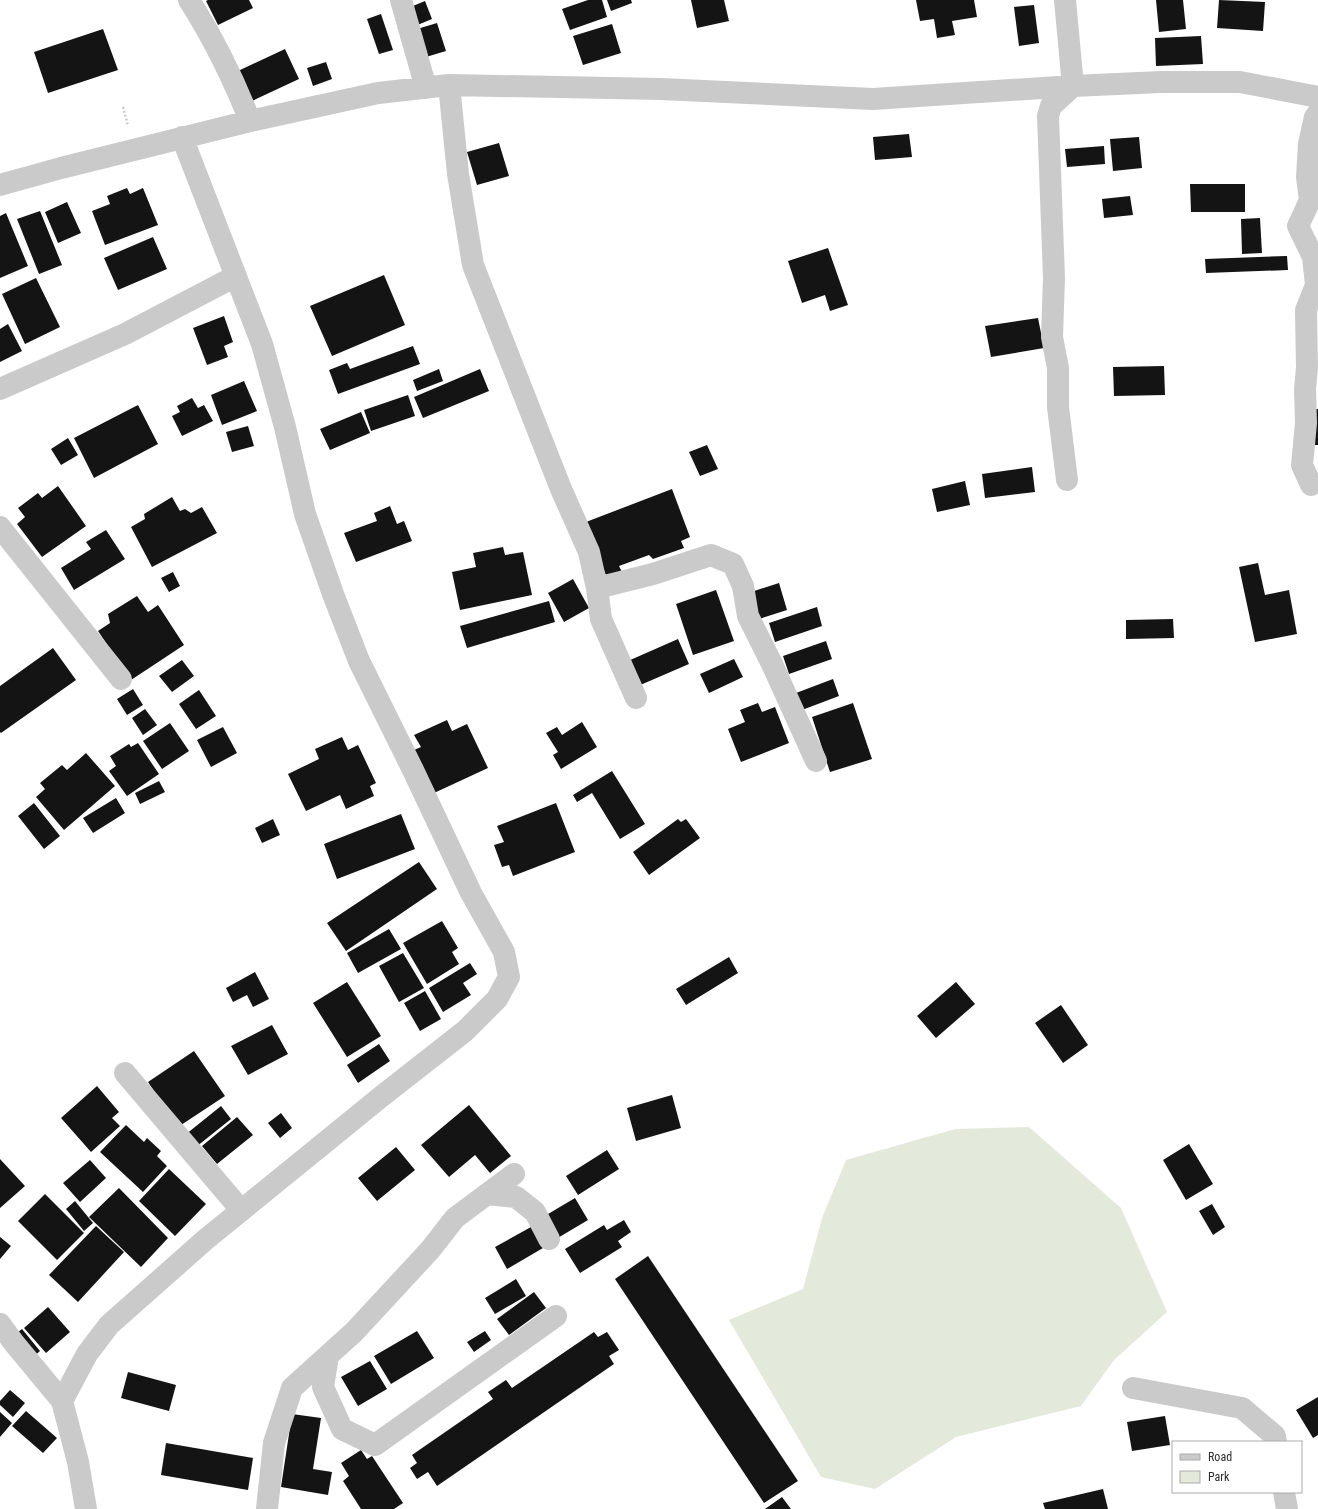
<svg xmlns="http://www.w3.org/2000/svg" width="1318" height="1509" font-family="'Roboto Condensed',sans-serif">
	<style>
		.green { fill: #e3eadb }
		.building { fill: #141414 }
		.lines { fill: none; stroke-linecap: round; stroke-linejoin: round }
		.path { stroke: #cacaca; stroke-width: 2.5; stroke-dasharray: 2 2; stroke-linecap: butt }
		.minor { stroke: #cacaca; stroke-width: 22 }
	</style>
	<rect width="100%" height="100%" fill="#fff"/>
	<path class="green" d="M 1029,1127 L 1121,1208 L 1167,1312 L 1114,1360 L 1081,1406 L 956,1437 L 875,1489 L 821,1477 L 729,1320 L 803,1289 L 822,1218 L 846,1160 L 955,1129 Z"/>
	<path class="building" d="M 208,0 L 249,0 L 253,8 L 218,25 L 206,1 Z
		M 588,0 L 602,0 L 607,17 L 570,30 L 562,9 Z
		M 607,0 L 631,0 L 632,3 L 611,11 Z
		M 691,0 L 724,0 L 729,21 L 697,28 Z
		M 916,0 L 974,0 L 977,17 L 952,21 L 955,35 L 937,38 L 934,19 L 920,21 Z
		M 1156,0 L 1183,0 L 1186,29 L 1159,32 Z
		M 1219,0 L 1265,2 L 1263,31 L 1217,28 Z
		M 425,1 L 432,19 L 415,26 L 408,8 Z
		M 1034,5 L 1039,43 L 1019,46 L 1014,7 Z
		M 381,14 L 393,50 L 379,54 L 367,19 Z
		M 437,23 L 446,51 L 426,57 L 417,29 Z
		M 612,24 L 621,53 L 583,65 L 573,36 Z
		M 103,29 L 118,70 L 48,93 L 34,52 Z
		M 1201,36 L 1203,64 L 1156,66 L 1155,38 Z
		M 285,49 L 299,79 L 252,101 L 238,71 Z
		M 326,62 L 332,79 L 313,86 L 307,68 Z
		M 909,134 L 912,157 L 875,160 L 873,137 Z
		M 1139,137 L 1142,168 L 1113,171 L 1110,139 Z
		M 499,143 L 509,176 L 477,185 L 467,152 Z
		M 1104,146 L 1105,164 L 1067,167 L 1065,149 Z
		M 1190,184 L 1245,184 L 1245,212 L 1191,212 Z
		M 127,188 L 130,194 L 143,188 L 158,225 L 105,245 L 92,211 L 110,204 L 107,196 Z
		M 1130,196 L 1133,215 L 1104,218 L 1102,199 Z
		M 67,202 L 81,233 L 58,243 L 45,212 Z
		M 40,211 L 62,265 L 39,274 L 17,219 Z
		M 6,213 L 28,266 L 0,278 L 0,216 Z
		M 1260,218 L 1262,253 L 1242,254 L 1241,219 Z
		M 153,237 L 167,269 L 118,290 L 104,258 Z
		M 828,248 L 848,305 L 830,311 L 825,295 L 802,303 L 788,261 Z
		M 1287,256 L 1288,270 L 1206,273 L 1205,259 Z
		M 384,275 L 405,325 L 332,356 L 310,306 Z
		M 36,278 L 60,327 L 25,344 L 2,294 Z
		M 224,316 L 233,342 L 224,346 L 228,357 L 207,365 L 193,328 Z
		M 1038,318 L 1044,348 L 991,357 L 985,326 Z
		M 8,324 L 22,351 L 0,362 L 0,329 Z
		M 413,346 L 420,364 L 338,394 L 329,370 L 347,363 L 350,369 Z
		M 1164,366 L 1165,395 L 1114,396 L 1113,367 Z
		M 439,369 L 443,381 L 417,391 L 413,380 Z
		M 480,369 L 489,391 L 423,418 L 414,397 Z
		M 244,381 L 257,411 L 222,425 L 211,395 Z
		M 408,395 L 415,416 L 371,431 L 364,410 Z
		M 192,398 L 198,408 L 204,405 L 213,421 L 182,436 L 172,416 L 180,412 L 177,406 Z
		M 138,405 L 158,444 L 94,478 L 74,438 Z
		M 1315,409 L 1318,409 L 1318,445 L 1314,445 Z
		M 361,412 L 370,433 L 330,450 L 320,429 Z
		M 248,426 L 254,446 L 232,452 L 226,432 Z
		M 68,438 L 78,455 L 61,465 L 51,449 Z
		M 707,445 L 718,469 L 700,476 L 689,452 Z
		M 1032,467 L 1035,492 L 985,498 L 982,474 Z
		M 965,481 L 970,505 L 937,512 L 932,489 Z
		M 58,486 L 86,526 L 42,557 L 17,524 L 25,517 L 18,508 L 38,493 L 42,498 Z
		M 672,489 L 690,537 L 681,541 L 684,548 L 653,559 L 649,555 L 619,566 L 622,572 L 607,578 L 586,522 Z
		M 172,497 L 180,511 L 185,509 L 191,513 L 202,507 L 217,533 L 152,567 L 131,527 L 145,519 L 144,514 Z
		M 390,506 L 397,524 L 404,521 L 412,541 L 356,562 L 344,533 L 377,521 L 374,513 Z
		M 106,530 L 125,559 L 74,590 L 61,568 L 91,549 L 86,542 Z
		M 503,547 L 505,555 L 523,552 L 532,595 L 460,610 L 452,572 L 476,567 L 473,553 Z
		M 1258,563 L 1265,595 L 1289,590 L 1297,634 L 1255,642 L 1239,567 Z
		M 173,572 L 180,586 L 169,592 L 161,578 Z
		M 573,579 L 589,608 L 564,622 L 548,593 Z
		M 779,583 L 787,610 L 756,620 L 748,593 Z
		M 716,590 L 734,641 L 693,655 L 676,604 Z
		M 137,596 L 148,612 L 158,605 L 184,645 L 131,680 L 98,631 L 110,623 L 108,614 Z
		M 549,601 L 555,622 L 467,648 L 460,626 Z
		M 817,607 L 822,626 L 775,642 L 769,623 Z
		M 1173,619 L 1174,638 L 1126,639 L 1126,620 Z
		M 678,639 L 689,664 L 638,686 L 628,661 Z
		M 826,641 L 832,659 L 789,674 L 783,656 Z
		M 53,648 L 76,680 L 1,733 L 0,732 L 0,686 Z
		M 734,659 L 743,677 L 709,693 L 700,674 Z
		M 182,660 L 194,676 L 172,692 L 159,676 Z
		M 833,679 L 839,696 L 802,710 L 796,693 Z
		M 133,689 L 143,705 L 127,715 L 117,699 Z
		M 199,690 L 216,716 L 196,729 L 179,704 Z
		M 758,703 L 762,712 L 775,707 L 789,743 L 741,762 L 728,729 L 745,722 L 740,710 Z
		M 853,703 L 872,759 L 830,772 L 812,717 Z
		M 145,709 L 157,725 L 143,735 L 132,718 Z
		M 447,720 L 452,731 L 467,724 L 488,768 L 434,793 L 414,750 L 421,747 L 414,735 Z
		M 582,722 L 597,747 L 561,769 L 553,755 L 558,752 L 546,733 L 557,727 L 562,735 Z
		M 170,723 L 189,751 L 162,769 L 143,741 Z
		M 223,727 L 237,753 L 211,767 L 197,740 Z
		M 342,737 L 348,750 L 358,745 L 376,783 L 370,786 L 374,796 L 346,809 L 340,795 L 306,811 L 288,774 L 319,759 L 315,749 Z
		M 138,743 L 159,774 L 127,796 L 109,771 L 116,766 L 110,756 L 129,744 L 131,747 Z
		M 86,753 L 115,786 L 64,830 L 36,797 L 45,789 L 40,783 L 62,765 L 67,770 Z
		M 612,771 L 645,824 L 620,839 L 592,793 L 577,802 L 573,795 Z
		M 159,781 L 165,792 L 140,804 L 135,793 Z
		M 116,798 L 125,813 L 93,833 L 83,818 Z
		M 34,803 L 60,836 L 44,849 L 18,816 Z
		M 556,803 L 575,852 L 513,876 L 509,865 L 502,867 L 494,845 L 504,842 L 497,826 Z
		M 401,814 L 415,849 L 337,879 L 324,844 Z
		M 273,819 L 280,835 L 262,843 L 255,828 Z
		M 678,819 L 681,822 L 686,819 L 700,838 L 649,875 L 633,852 Z
		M 419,862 L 437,889 L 346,951 L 327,923 Z
		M 442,921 L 458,948 L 452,952 L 459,964 L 427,984 L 403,943 Z
		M 389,929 L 401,949 L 358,973 L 347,953 Z
		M 403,953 L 424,988 L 399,1002 L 379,966 Z
		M 729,957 L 738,973 L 686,1005 L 676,989 Z
		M 470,963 L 477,974 L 463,983 L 471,995 L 443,1012 L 429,988 Z
		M 255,972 L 269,999 L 253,1007 L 247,995 L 233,1002 L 226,988 Z
		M 347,982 L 381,1036 L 347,1057 L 313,1003 Z
		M 956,982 L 975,1004 L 936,1038 L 917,1016 Z
		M 425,991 L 441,1019 L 420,1031 L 404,1003 Z
		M 1061,1005 L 1088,1045 L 1063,1063 L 1035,1023 Z
		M 272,1025 L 288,1054 L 248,1075 L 231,1046 Z
		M 379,1044 L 390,1061 L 358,1083 L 347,1065 Z
		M 194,1051 L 225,1096 L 178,1127 L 148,1082 Z
		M 97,1086 L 119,1112 L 112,1118 L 120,1126 L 91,1152 L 61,1118 Z
		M 672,1095 L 681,1128 L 636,1141 L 627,1108 Z
		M 469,1105 L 511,1156 L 490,1173 L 475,1155 L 449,1177 L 421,1145 Z
		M 221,1106 L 231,1119 L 196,1147 L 185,1135 Z
		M 281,1113 L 292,1128 L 280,1138 L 268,1123 Z
		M 237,1117 L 253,1135 L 217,1164 L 202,1146 Z
		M 126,1125 L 144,1142 L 147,1138 L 161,1151 L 157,1156 L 167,1166 L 143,1192 L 100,1152 Z
		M 1189,1144 L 1213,1184 L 1186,1200 L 1163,1160 Z
		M 396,1147 L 415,1170 L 377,1201 L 358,1178 Z
		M 607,1150 L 619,1169 L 578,1195 L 566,1176 Z
		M 0,1159 L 25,1186 L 0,1208 Z
		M 90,1160 L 106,1178 L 80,1202 L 63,1183 Z
		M 169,1169 L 206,1204 L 175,1236 L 139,1201 Z
		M 119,1188 L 168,1238 L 141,1267 L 89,1217 Z
		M 45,1194 L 84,1233 L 57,1260 L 18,1221 Z
		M 575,1198 L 588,1220 L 556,1239 L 543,1217 Z
		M 75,1201 L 93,1223 L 84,1231 L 66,1209 Z
		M 1212,1204 L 1225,1227 L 1213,1235 L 1199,1211 Z
		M 624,1220 L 631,1232 L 618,1241 L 622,1247 L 580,1273 L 565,1249 L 604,1225 L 607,1230 Z
		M 96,1226 L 124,1252 L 78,1302 L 49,1275 Z
		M 531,1227 L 543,1248 L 507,1269 L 495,1247 Z
		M 0,1237 L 11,1246 L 0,1259 Z
		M 648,1256 L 798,1481 L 764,1503 L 615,1279 Z
		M 516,1279 L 526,1296 L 495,1314 L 485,1298 Z
		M 534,1292 L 546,1308 L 509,1335 L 497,1319 Z
		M 48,1307 L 70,1332 L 46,1353 L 24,1328 Z
		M 22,1329 L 40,1351 L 32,1358 L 13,1336 Z
		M 417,1331 L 434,1358 L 391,1384 L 374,1356 Z
		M 485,1331 L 491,1340 L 474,1352 L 467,1342 Z
		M 594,1332 L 598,1337 L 607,1332 L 619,1350 L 609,1356 L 614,1364 L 437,1486 L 428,1472 L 417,1479 L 410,1468 L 417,1463 L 412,1455 L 493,1399 L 488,1392 L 506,1380 L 512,1388 Z
		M 370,1361 L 387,1389 L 358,1406 L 341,1377 Z
		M 128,1372 L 176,1385 L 169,1411 L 121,1398 Z
		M 10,1390 L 25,1403 L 13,1417 L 0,1405 L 0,1401 Z
		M 1318,1397 L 1318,1435 L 1313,1438 L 1296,1410 Z
		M 26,1411 L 57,1438 L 43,1453 L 12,1426 Z
		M 0,1412 L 12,1423 L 0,1437 Z
		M 292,1414 L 321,1418 L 313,1469 L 332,1472 L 328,1495 L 281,1487 Z
		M 1165,1416 L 1170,1445 L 1132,1451 L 1127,1422 Z
		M 166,1443 L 253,1458 L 248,1490 L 161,1475 Z
		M 361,1450 L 367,1459 L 372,1456 L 403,1503 L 394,1509 L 361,1509 L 343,1481 L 349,1476 L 341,1463 Z
		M 1103,1489 L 1108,1509 L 1045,1509 L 1043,1503 Z
		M 782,1497 L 791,1509 L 765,1509 Z"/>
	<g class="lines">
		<path class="path" d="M 123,107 L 128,126"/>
		<path class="minor" d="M 189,0 C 214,39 233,78 250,121
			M 401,0 L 426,88
			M 1065,0 L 1073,86 L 1051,106 L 1048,116 L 1054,278 L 1052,337 L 1058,368 L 1058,407 L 1067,480
			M 449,85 L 458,174 L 473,265 L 561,489 L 589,552 L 597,588 L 601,619 L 636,698
			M 0,185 L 61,168 L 250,121 L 378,93 L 449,85 L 661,89 L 873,99 L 1073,86 L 1161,82 L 1240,82 L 1318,97
			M 0,389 L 125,334 L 236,276
			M 1311,485 L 1302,465 L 1306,423 L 1305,389 L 1307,368 L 1306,310 L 1316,285 L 1313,257 L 1298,226 L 1310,200 L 1307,177 L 1309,144 L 1315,117 L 1318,113
			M 0,527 L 121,679
			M 597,588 L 653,574 L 711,555 L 733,564 L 743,586 L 748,616 L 772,664 L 816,761
			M 125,1073 L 241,1210
			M 487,1194 L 516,1197 L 535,1212 L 549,1239
			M 0,1324 L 14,1343 L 62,1401 L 78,1462 L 86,1509
			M 328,1356 L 323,1387 L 342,1429 L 375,1445 L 556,1316
			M 1133,1388 L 1242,1408 L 1275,1436 L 1276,1442
			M 62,1401 L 87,1354 L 109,1325 L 205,1240 L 382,1096 L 465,1031 L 497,999 L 509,977 L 504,952 L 471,893 L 413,770 L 359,661 L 333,594 L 305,514 L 285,427 L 262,344 L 182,137
			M 1284,1492 L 1287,1509
			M 267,1509 L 274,1443 L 292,1388 L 354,1332 L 430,1250 L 455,1218 L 514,1174"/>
	</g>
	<rect x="1172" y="1441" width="130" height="52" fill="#ffffff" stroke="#ababab"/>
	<rect x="1180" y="1454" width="20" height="6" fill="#cacaca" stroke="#ababab"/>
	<text x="1208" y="1461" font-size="12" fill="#2d2d2d">Road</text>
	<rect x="1180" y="1471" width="20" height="12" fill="#e3eadb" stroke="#ababab"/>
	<text x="1208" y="1481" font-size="12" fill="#2d2d2d">Park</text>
</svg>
